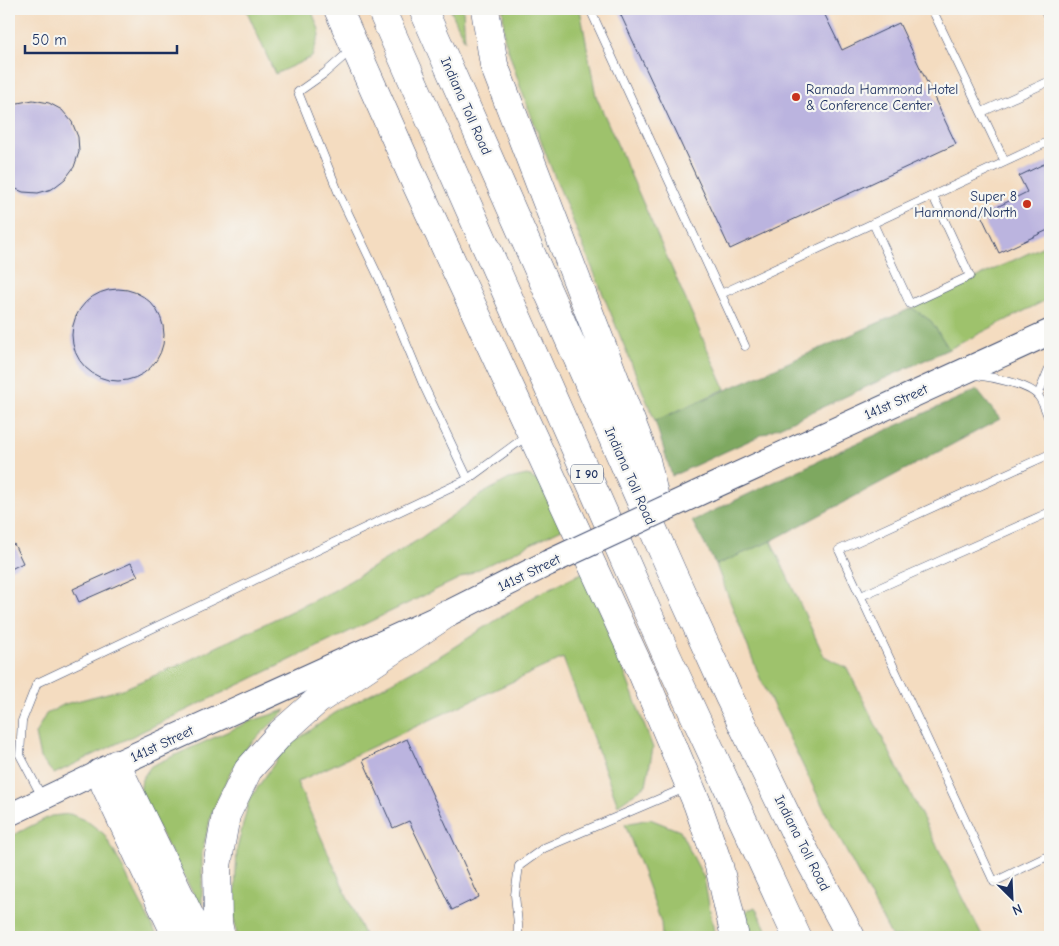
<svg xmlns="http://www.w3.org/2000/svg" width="1059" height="946" font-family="'Comic Neue',sans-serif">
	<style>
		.green { fill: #9ec26c; stroke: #5c7865 }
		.forest { fill: #7ea860; stroke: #4c6c5f }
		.building { fill: #bbb4df }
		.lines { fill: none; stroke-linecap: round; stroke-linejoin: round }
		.lane-casing { stroke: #3c496d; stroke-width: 9 }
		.secondary-casing { stroke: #3c496d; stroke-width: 24 }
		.primary-casing { stroke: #3c496d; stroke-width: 27 }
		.highway-casing { stroke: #3c496d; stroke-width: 29 }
		.lane { stroke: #fff; stroke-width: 8 }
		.secondary { stroke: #fff; stroke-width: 22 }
		.primary { stroke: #fff; stroke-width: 25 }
		.highway { stroke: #fff; stroke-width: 28 }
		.primary-bridge-casing { stroke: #3c496d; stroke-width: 27; stroke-linecap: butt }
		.primary-bridge { stroke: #fff; stroke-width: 25 }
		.poi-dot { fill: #c8321e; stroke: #f6f6f2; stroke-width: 2 }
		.labels { text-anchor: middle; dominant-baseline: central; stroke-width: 4.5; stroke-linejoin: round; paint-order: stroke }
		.shield { fill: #f6f6f2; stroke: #5d6b8a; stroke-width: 1 }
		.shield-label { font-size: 12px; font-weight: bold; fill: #1b2f5e }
		.poi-label { font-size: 14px; fill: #1b2f5e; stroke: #f6f6f2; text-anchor: start }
		.street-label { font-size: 14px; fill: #1b2f5e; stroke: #f6f6f2 }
	</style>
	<rect width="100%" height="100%" fill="#f6f6f2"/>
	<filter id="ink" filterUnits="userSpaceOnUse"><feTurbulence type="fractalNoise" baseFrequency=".02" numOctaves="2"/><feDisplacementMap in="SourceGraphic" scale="10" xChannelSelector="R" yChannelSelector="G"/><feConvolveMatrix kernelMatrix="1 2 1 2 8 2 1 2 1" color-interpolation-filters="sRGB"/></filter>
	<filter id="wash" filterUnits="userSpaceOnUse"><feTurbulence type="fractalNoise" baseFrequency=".0096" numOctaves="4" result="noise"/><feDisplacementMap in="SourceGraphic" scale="20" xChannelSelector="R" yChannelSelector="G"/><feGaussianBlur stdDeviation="1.12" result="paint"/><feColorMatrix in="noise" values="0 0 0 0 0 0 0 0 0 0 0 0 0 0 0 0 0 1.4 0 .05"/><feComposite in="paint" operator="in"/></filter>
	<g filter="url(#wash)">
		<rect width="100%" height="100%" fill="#f4dcc0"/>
		<path class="green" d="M 246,9 L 311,9 L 320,32 L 312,57 L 275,74 Z
			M 450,9 L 463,9 L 465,41 Z
			M 503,9 L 580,9 L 596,96 L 725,389 L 655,421 L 552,170 L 521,89 L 504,37 Z
			M 1050,243 L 1050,298 L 949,349 L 931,321 L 912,308 Z
			M 527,475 L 541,483 L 566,527 L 54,774 L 40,758 L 35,734 L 46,714 L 65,704 L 123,689 L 179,665 L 333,591 L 418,540 L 482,494 L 509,479 Z
			M 771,541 L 824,656 L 847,668 L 983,937 L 892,937 L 828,817 L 760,678 L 716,565 Z
			M 586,571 L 653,748 L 646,785 L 618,805 L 563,658 L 297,782 L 365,937 L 237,937 L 234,917 L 237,849 L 249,800 L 285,748 L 335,713 L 443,654 L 536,595 Z
			M 286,710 L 249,745 L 228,777 L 212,812 L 202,853 L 202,910 L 140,794 L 142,779 L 151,766 L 251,721 Z
			M 70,814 L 87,821 L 104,834 L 118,859 L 158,937 L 9,937 L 9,837 L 51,816 Z
			M 650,819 L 680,831 L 704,878 L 715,937 L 662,937 L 661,922 L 625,824 Z
			M 755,907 L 770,937 L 749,937 L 743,913 Z"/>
		<path class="forest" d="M 912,308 L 931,321 L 949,349 L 672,476 L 655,421 Z
			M 977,390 L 1000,419 L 771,541 L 716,565 L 692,521 L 835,453 Z"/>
		<g id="blocks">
			<path class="building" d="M 618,9 L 822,9 L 842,50 L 899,23 L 956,144 L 730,249 Z
				M 33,100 L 49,103 L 62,110 L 72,122 L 78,137 L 79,152 L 74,167 L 65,179 L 52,189 L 38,193 L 23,192 L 9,186 L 9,108 L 18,103 Z
				M 1050,161 L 1050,229 L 999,253 L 981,215 L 1027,192 L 1019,176 Z
				M72 335a46 46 0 1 1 92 0a46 46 0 1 1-92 0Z
				M 14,544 L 23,563 L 9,570 L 9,547 Z
				M 131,563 L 138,576 L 79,602 L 73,589 Z
				M 407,739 L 479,897 L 452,910 L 409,821 L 393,828 L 363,760 Z"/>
		</g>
	</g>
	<g filter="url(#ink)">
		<use href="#blocks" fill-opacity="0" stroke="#3c496d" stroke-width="1"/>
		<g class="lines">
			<defs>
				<path id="lane" d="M 590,9 L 721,294 L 1050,141
					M 932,9 L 1005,162
					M 1044,9 L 1050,23
					M 351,50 L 325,73 L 298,92 L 339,194 L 380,280 L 423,384 L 468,479
					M 982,112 L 1050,81
					M 873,223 L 910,304 L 970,276 L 933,196
					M 721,294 L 745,346
					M 976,375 C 991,377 1030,384 1039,397 C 1044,404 1047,414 1050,422
					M 1038,395 L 1050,366
					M 1050,454 L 839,550 L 994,882 L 1050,855
					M 861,596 L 1050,512
					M 42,797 L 20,755 L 22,721 L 37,683 L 468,479 L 528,435
					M 518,937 L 518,924 L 515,895 L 519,866 L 544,848 L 685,788"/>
				<path id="secondary" d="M 9,815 L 99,772"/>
				<path id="primary" d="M 709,488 L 1050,332
					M 99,772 L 445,615 L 548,563"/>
				<path id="highway" d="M 338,9 L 411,173 L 643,675 L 697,803 L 719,866 L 735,937
					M 381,9 L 667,656 L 797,937
					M 423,9 L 672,572 L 729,697 L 797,837 L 851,937
					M 485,9 L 494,65 L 646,460 L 657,507
					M 116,764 L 200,937
					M 105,785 L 177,937
					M 221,937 L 218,923 L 217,866 L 226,815 L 248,770 L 281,733 L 318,700 L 445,615"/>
			</defs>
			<use href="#lane" class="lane-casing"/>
			<use href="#secondary" class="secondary-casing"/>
			<use href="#primary" class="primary-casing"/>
			<use href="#highway" class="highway-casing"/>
			<use href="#lane" class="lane"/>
			<use href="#secondary" class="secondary"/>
			<use href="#primary" class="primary"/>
			<use href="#highway" class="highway"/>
			<defs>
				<path id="primary-bridge" d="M 548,563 L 709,488"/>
			</defs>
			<use href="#primary-bridge" class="primary-bridge-casing"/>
			<use href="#primary-bridge" class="primary-bridge"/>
		</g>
	</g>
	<g class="poi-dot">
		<circle cx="796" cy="97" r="5"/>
		<circle cx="1027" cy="204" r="5"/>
	</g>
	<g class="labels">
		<rect class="shield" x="571" y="464.5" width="32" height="19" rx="4"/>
		<g class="shield-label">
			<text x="587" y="474">I 90</text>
		</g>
		<g class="poi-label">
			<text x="806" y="89">Ramada Hammond Hotel<tspan x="806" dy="16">&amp; Conference Center</tspan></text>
			<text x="1017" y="196" text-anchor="end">Super 8<tspan x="1017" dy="16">Hammond/North</tspan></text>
		</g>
		<g class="street-label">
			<text transform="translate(466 106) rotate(66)">Indiana Toll Road</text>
			<text transform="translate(896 402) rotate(-24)">141st Street</text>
			<text transform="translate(630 476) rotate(66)">Indiana Toll Road</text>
			<text transform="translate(529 573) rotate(-26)">141st Street</text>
			<text transform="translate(162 744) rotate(-25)">141st Street</text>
			<text transform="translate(802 843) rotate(63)">Indiana Toll Road</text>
		</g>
	</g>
	<rect width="1059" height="946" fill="none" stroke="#f6f6f2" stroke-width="30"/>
	<g transform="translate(1012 898) rotate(156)" stroke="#f6f6f2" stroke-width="4" paint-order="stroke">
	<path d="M0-4L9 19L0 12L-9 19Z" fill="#1b2f5e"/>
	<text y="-8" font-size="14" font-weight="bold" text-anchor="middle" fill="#1b2f5e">N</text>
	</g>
	<path d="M25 45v8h152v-8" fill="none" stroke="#1b2f5e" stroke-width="2.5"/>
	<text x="32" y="45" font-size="15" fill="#1b2f5e" stroke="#f6f6f2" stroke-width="4" paint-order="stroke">50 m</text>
</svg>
